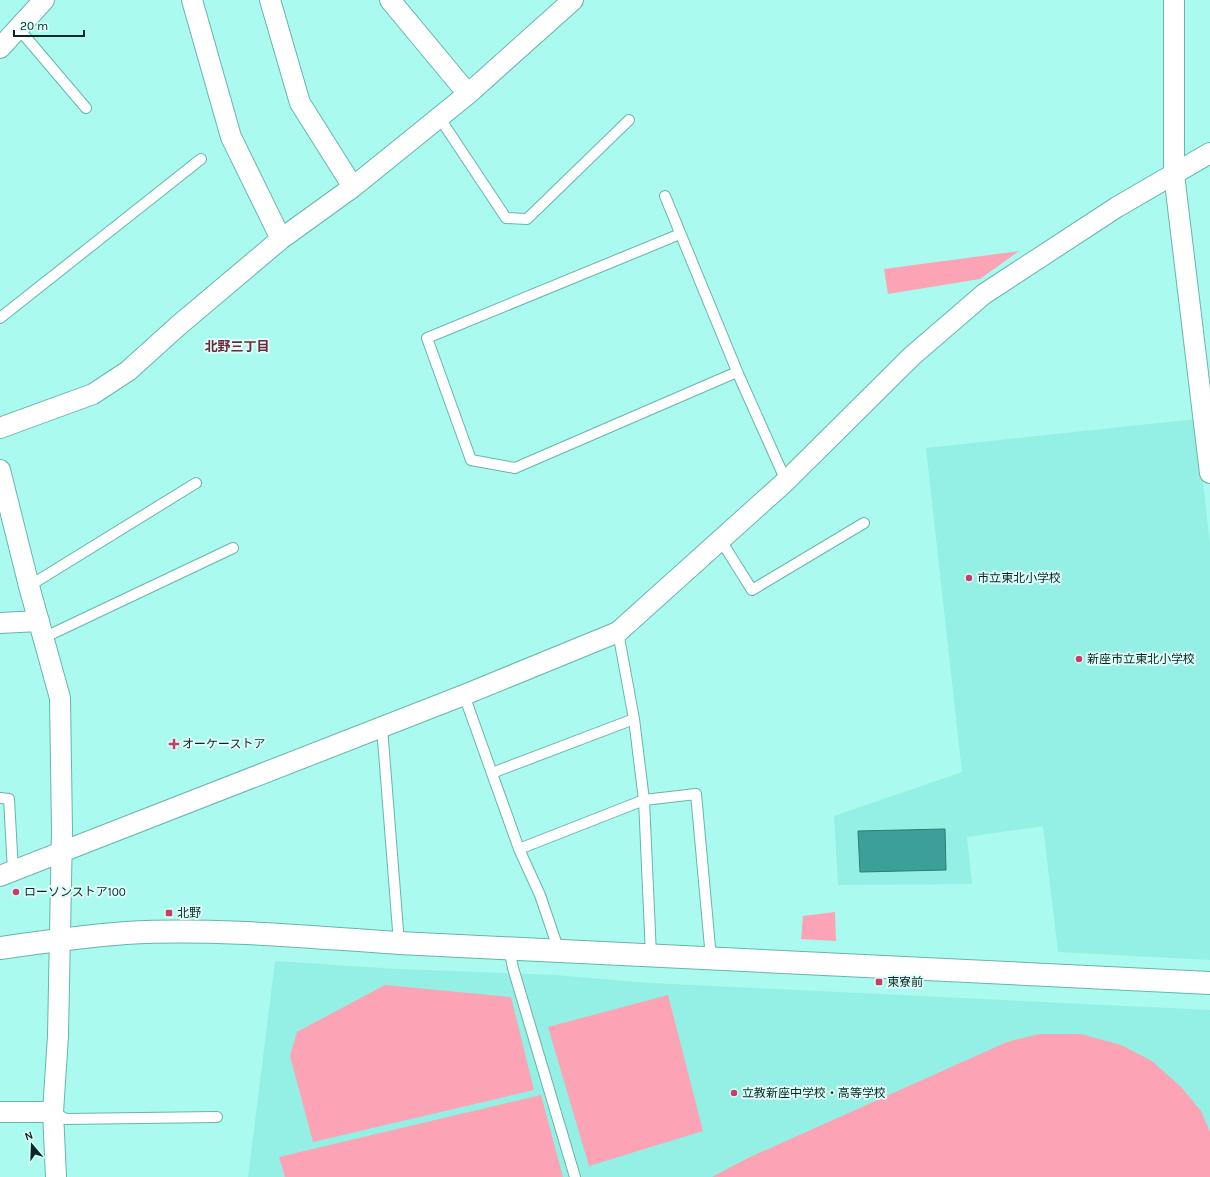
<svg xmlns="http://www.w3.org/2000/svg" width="1210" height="1177" font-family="Karla,'Noto Sans JP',sans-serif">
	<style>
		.built { fill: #94efe4 }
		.green { fill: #fca4b6 }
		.water { fill: #3ba097; stroke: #2b7c75 }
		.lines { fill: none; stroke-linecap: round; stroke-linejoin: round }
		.service-casing { stroke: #67b5ac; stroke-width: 12 }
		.minor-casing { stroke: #67b5ac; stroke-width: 22 }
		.tertiary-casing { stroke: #67b5ac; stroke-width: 24 }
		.service { stroke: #fff; stroke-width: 10 }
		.minor { stroke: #fff; stroke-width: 20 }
		.tertiary { stroke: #fff; stroke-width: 22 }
		.poi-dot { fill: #ca3c68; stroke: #dffdf8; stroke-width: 1.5 }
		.labels { text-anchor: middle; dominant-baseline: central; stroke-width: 4; stroke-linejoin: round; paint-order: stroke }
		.poi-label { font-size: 12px; fill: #062825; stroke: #dffdf8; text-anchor: start }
		.neighbourhood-label { font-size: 13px; font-weight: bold; fill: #6e283b; stroke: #dffdf8 }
	</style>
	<rect width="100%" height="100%" fill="#aafaf0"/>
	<path class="built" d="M 1196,419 L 1210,545 L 1210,960 L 1058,952 L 1043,826 L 967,837 L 972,884 L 838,885 L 834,816 L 962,772 L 926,448 Z
		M 275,961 L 398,969 L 555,975 L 651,983 L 1210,1010 L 1210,1177 L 248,1177 Z"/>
	<path class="green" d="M 1019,251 L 980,279 L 888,294 L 884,269 Z
		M 835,912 L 836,941 L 801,939 L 803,916 Z
		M 385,985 L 511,997 L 534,1090 L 313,1142 L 290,1056 L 297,1032 Z
		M 668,995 L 703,1131 L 589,1166 L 548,1027 Z
		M 1039,1034 L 1081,1034 L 1121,1045 L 1152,1061 L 1181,1087 L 1201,1111 L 1210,1132 L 1210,1177 L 712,1177 L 750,1157 L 1007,1042 Z
		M 541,1095 L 563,1177 L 285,1177 L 279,1157 Z"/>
	<path class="water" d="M 945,829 L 946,870 L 860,872 L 858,831 Z"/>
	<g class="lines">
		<defs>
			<path id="service" d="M 18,28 L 86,108
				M 439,117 L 506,218 L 527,219 L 629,120
				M 665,196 L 739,376 L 786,481
				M 680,234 L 427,338 L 471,460 L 515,468 L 737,372
				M 0,318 L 201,159
				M 720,539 L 752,590 L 864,523
				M 29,586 L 196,483
				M 618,632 L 634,719 L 644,800 L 696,794 L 711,958
				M 43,638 L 233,548
				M 464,695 L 519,849 L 540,895 L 559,951
				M 382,727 L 399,943
				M 492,773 L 634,719
				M 0,798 L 9,799 L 13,871
				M 519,849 L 644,800 L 651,955
				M 509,948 L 513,968 L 575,1177
				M 53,1112 L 66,1119 L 217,1117"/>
			<path id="minor" d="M 192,0 L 231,137 L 281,239
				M 270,0 L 300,103 L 353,187
				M 390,0 L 468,94
				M 1174,0 L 1174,174 L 1210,473
				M 0,48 L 44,0
				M 0,428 L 93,394 L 128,371 L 179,325 L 281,239 L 353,187 L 468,94 L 573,0
				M 0,470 L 29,586 L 60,698 L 62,831 L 58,1036 L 53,1112 L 56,1177
				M 0,623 L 39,621
				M 0,876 L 464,695 L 618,632 L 786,481 L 912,356 L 984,294 L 1117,207 L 1210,153
				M 0,1112 L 53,1112"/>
			<path id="tertiary" d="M 0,948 C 42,942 84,936 126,933 C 217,928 308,937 399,943 L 1210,983"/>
		</defs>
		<use href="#service" class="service-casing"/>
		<use href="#minor" class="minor-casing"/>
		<use href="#tertiary" class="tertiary-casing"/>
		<use href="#service" class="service"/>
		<use href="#minor" class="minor"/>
		<use href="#tertiary" class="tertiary"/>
	</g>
	<g class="poi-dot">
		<circle cx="969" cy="578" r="4"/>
		<circle cx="1079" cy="659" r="4"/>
		<path d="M172 738h4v4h4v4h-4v4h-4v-4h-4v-4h4z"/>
		<circle cx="16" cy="892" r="4"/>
		<rect x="165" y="909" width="8" height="8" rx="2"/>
		<rect x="875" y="978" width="8" height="8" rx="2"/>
		<circle cx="734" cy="1093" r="4"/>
	</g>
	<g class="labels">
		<g class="poi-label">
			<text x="977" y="578">市立東北小学校</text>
			<text x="1087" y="659">新座市立東北小学校</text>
			<text x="182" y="744">オーケーストア</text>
			<text x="24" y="892">ローソンストア100</text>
			<text x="177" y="913">北野</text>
			<text x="887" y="982">東寮前</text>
			<text x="742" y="1093">立教新座中学校・高等学校</text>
		</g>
		<g class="neighbourhood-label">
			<text x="237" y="346">北野三丁目</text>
		</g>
	</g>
	<g transform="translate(32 1145) rotate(341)" stroke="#dffdf8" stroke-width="3" paint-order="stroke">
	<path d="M0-3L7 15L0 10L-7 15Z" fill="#062825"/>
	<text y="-6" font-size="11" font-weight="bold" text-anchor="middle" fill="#062825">N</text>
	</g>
	<path d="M14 30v6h70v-6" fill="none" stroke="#062825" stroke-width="2"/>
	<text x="20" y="30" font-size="12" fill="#062825" stroke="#dffdf8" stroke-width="3" paint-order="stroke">20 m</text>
</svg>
